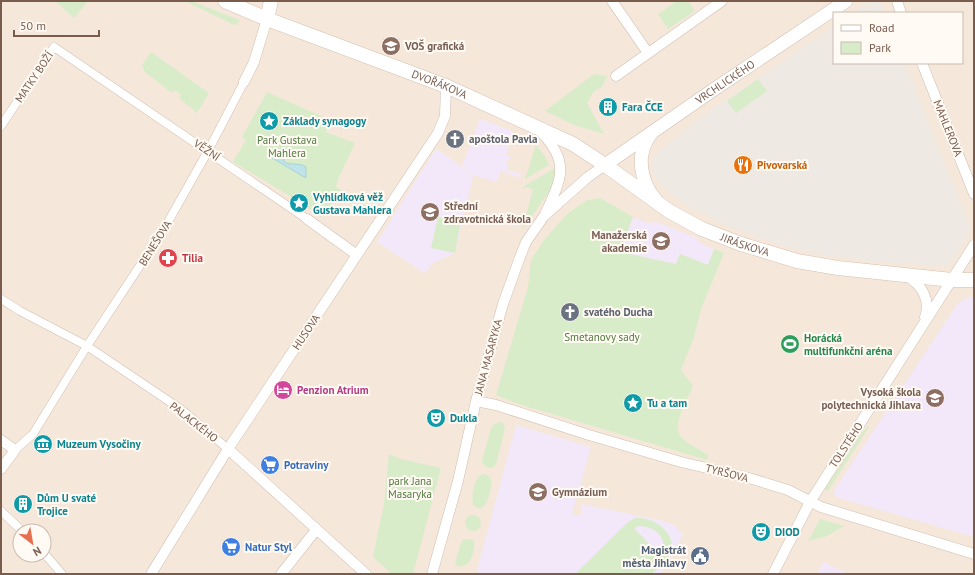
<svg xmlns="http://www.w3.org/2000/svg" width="975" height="575" font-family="'PT Sans',sans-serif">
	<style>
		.residential { fill: #f5e8da; fill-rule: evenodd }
		.industrial { fill: #efe9e4 }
		.education { fill: #f3e8fa }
		.green { fill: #d8ecc9; fill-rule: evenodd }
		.water { fill: #bfe3e8; stroke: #a5d3da }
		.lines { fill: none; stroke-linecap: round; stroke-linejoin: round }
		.pedestrian-casing { stroke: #d1beb0; stroke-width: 9 }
		.minor-casing { stroke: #d1beb0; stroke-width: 11 }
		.tertiary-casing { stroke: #d1beb0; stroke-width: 14 }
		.secondary-casing { stroke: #d6c0b0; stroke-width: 15 }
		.pedestrian { stroke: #fff; stroke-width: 8 }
		.minor { stroke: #fff; stroke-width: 10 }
		.tertiary { stroke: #fff; stroke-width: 13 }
		.secondary { stroke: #fff; stroke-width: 14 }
		.labels { text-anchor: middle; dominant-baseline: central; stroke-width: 4; stroke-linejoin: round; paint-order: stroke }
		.education-label { font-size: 11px; font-weight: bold; fill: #785e54; stroke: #fffaf3; text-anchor: start }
		.street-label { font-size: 11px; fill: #7a5c4d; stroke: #fffaf3 }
		.culture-label { font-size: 11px; font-weight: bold; fill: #0d838f; stroke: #fffaf3; text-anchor: start }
		.worship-label { font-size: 11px; font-weight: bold; fill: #5b616d; stroke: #fffaf3; text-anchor: start }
		.park-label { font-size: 11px; fill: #537a41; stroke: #fffaf3 }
		.food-label { font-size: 11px; font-weight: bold; fill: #c56008; stroke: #fffaf3; text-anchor: start }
		.health-label { font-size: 11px; font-weight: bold; fill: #be3a42; stroke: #fffaf3; text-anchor: start }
		.leisure-label { font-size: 11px; font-weight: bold; fill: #27864d; stroke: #fffaf3; text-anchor: start }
		.hotel-label { font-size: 11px; font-weight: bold; fill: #b23c85; stroke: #fffaf3; text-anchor: start }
		.shop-label { font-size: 11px; font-weight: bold; fill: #366cbe; stroke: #fffaf3; text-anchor: start }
		.service-label { font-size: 11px; font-weight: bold; fill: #4e5e75; stroke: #fffaf3; text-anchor: end }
	</style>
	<rect width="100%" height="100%" fill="#fdf6ec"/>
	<path class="residential" d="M 1,1 L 974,1 L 974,574 L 1,574 ZM 834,13 L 962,13 L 962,63 L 834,63 ZM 20,531 L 44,531 L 44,555 L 20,555 Z"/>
	<path class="industrial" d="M 870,1 L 880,1 L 885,13 L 852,13 Z
		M 834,26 L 834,63 L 905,63 L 970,227 L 969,233 L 950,264 L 945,266 L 881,262 L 822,255 L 795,249 L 752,235 L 720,223 L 706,216 L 679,200 L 662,186 L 654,176 L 651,165 L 655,155 L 697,120 Z"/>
	<path class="education" d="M 480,119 L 513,131 L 509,143 L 510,144 L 506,155 L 511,157 L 510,160 L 508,159 L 506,164 L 508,165 L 507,170 L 521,174 L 520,178 L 501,171 L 496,182 L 473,175 L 462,166 Z
		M 436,149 L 453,160 L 473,176 L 455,253 L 433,263 L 425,273 L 377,242 Z
		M 633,217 L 651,224 L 654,221 L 699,239 L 698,242 L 714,249 L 708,265 L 681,254 L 676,264 L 620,252 Z
		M 970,297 L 974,298 L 974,537 L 836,497 L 833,492 L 958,303 L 965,299 Z
		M 516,425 L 591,447 L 572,514 L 581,516 L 581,504 L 659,520 L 674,525 L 683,535 L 661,574 L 476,574 Z
		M 823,562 L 849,574 L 818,574 Z"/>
	<path class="green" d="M 55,1 L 88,1 L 74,18 Z
		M 185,1 L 191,1 L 240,20 L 237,24 L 234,25 Z
		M 677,1 L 688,1 L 695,11 L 668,29 L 658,14 Z
		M 151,52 L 209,93 L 197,113 L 179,98 L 181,95 L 175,90 L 172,93 L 145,72 L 142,65 Z
		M 594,74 L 607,76 L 602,87 L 594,91 L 587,103 L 604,134 L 574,125 L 545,111 Z
		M 758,79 L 767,91 L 736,113 L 727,101 Z
		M 267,92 L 330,120 L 326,132 L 355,143 L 338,179 L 336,187 L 342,191 L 321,217 L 305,206 L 305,200 L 302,198 L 297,197 L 293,198 L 233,162 L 246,140 L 242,137 Z
		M 536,145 L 545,156 L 549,165 L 525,179 Z
		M 556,167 L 552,187 L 522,231 L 533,189 L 525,187 L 524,189 L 523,187 Z
		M 600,198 L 633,217 L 620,252 L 676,264 L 680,254 L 708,265 L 714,249 L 724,253 L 701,309 L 694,337 L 681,370 L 693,386 C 688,398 670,427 682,438 C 690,445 700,450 708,455 L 707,460 L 518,404 L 496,395 L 528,287 L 531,260 L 544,240 L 568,213 L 587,200 Z
		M 438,217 L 461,221 L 455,253 L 431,248 Z
		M 500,422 L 503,423 L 505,429 L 496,464 L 492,468 L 486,467 L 482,463 L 482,461 L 491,428 L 493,425 Z
		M 868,426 L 869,427 L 828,491 L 825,489 L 863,431 Z
		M 389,454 L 401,459 L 441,468 L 413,574 L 392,574 L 373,557 L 384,504 Z
		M 482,474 L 488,475 L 492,482 C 490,490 487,518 473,505 C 471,497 474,478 482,474 Z
		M465 523a8 8 0 1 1 16 0a8 8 0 1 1-16 0Z
		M 635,518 C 655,516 682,537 668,558 C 664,564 657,569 652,574 L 575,574 L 628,522 ZM 639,526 C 656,527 669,538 661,556 L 634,528 Z
		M 820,519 L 844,526 L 825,537 L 808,541 Z
		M 464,539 L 473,540 C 478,548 468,575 455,564 L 461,542 Z"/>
	<path class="water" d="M 281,149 L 284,152 L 284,162 C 291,166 299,162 306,167 L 306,178 L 267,155 L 277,150 Z"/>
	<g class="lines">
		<defs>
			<path id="pedestrian" d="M 1,126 L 54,47 L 307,219
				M 1,299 L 20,311 L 87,346 L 182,410 L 228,449
				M 15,450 L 33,434 L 87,346 L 164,229 L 208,151 L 244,82
				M 1,511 L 22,531
				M 44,553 L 62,574"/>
			<path id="minor" d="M 612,1 L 648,53
				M 897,1 L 901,13
				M 922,63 L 974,194
				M 616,76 L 722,1
				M 244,82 L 254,62 L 267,19
				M 540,131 C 570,161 562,178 546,212
				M 307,219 L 357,255
				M 906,276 C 922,284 931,301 925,317
				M 476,401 L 496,405 L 589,435 L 681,462 L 749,478 L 788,490 L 821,507 L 974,554
				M 1,440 L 15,450 L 1,469
				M 228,449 L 366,574
				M 151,574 L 228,449 L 438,133 L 445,116 L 446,86
				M 281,574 L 316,530
				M 432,574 L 458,481 L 476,401 L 503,304 L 520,257 L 526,242 L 544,216 L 588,177 L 605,165
				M 773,574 L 810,502 L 974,245"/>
			<g id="tertiary">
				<path d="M 651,134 C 635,154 640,181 656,200"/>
				<path id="s1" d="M 605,165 L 713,90 L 846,1"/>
			</g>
			<g id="secondary">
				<path id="s2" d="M 225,1 L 267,19 L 446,86 L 573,144 L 605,165 L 669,211 L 702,229 L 741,244 L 797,261 L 838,268 L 952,280 L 974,280"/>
				<path d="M 267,19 L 271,1"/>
			</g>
		</defs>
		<use href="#pedestrian" class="pedestrian-casing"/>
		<use href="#minor" class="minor-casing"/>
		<use href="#tertiary" class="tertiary-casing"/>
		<use href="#secondary" class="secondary-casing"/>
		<use href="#pedestrian" class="pedestrian"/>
		<use href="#minor" class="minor"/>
		<use href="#tertiary" class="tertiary"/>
		<use href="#secondary" class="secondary"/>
	</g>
	<defs>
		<symbol id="university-disc" viewBox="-11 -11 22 22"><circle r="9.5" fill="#8d6e63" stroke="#fffaf3"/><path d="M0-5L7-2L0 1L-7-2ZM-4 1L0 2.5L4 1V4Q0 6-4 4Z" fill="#fff"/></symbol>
		<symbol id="building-disc" viewBox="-11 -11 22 22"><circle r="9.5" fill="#0f9aa8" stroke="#fffaf3"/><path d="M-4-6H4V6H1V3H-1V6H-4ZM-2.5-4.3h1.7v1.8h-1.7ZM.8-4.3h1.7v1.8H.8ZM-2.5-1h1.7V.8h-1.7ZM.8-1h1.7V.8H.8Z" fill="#fff"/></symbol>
		<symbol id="sight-disc" viewBox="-11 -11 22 22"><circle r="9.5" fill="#0f9aa8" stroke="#fffaf3"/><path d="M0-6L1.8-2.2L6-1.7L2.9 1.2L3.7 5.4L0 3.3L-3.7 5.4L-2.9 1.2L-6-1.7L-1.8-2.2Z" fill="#fff"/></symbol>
		<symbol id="church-disc" viewBox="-11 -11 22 22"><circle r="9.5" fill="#6b7280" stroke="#fffaf3"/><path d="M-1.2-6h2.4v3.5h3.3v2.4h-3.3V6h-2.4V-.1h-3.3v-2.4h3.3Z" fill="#fff"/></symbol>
		<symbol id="restaurant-disc" viewBox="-11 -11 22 22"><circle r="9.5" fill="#e8710a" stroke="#fffaf3"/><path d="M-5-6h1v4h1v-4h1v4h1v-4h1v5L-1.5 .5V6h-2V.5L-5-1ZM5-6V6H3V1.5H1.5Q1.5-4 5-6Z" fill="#fff"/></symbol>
		<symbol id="pharmacy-disc" viewBox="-11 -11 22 22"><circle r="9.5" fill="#e0444e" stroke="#fffaf3"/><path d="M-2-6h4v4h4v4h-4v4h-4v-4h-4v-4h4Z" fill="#fff"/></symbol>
		<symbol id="stadium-disc" viewBox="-11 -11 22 22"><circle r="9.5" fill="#2e9e5b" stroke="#fffaf3"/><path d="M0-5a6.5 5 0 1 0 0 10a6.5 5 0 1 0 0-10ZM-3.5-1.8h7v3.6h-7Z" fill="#fff"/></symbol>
		<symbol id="hotel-disc" viewBox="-11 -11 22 22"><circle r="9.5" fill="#d1479c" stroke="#fffaf3"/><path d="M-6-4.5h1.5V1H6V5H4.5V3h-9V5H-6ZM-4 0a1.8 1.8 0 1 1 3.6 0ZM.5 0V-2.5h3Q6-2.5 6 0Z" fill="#fff"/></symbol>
		<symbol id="theatre-disc" viewBox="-11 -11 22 22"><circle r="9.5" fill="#0f9aa8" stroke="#fffaf3"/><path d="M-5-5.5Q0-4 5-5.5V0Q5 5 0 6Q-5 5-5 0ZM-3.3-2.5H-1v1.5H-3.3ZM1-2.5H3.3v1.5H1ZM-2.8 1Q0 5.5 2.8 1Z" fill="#fff"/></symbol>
		<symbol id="museum-disc" viewBox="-11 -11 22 22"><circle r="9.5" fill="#0f9aa8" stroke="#fffaf3"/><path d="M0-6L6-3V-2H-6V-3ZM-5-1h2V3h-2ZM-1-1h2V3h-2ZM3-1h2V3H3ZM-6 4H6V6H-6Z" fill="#fff"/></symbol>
		<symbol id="supermarket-disc" viewBox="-11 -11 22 22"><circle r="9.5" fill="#3f7fe0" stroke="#fffaf3"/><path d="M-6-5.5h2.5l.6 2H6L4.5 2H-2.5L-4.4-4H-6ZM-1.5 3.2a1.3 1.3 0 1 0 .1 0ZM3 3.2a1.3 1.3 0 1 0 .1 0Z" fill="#fff"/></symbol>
		<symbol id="civic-disc" viewBox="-11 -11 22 22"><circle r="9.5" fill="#5c6f8a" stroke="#fffaf3"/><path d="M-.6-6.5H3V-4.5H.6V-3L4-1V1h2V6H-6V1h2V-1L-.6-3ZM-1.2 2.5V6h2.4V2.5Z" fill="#fff"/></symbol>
	</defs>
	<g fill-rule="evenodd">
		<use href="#university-disc" x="380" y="35" width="22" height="22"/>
		<use href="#building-disc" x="597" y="96" width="22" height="22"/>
		<use href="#sight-disc" x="258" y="110" width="22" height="22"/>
		<use href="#church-disc" x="444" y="128" width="22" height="22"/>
		<use href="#restaurant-disc" x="732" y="154" width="22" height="22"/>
		<use href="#sight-disc" x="288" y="192" width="22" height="22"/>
		<use href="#university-disc" x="419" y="201" width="22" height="22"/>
		<use href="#university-disc" x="650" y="230" width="22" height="22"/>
		<use href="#pharmacy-disc" x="157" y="247" width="22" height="22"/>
		<use href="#church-disc" x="559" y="301" width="22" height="22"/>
		<use href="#stadium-disc" x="779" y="333" width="22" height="22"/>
		<use href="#hotel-disc" x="272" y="379" width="22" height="22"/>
		<use href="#university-disc" x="924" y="387" width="22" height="22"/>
		<use href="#sight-disc" x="622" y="392" width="22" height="22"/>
		<use href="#theatre-disc" x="425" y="407" width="22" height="22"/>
		<use href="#museum-disc" x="32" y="433" width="22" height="22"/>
		<use href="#supermarket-disc" x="259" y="454" width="22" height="22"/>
		<use href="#university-disc" x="527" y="481" width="22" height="22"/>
		<use href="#building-disc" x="12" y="493" width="22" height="22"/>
		<use href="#theatre-disc" x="750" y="521" width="22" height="22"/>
		<use href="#supermarket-disc" x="220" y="536" width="22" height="22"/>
		<use href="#civic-disc" x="689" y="545" width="22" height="22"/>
	</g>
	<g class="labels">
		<g class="education-label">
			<text x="405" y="46">VOŠ grafická</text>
			<text x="444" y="206">Střední<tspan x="444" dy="13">zdravotnická škola</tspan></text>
			<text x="647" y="235" text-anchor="end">Manažerská<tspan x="647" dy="13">akademie</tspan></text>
			<text x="921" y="392" text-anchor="end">Vysoká škola<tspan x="921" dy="13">polytechnická Jihlava</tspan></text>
			<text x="552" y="492">Gymnázium</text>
		</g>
		<g class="street-label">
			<text transform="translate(34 77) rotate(-56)">MATKY BOŽÍ</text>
			<text stroke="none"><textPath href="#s1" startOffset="146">VRCHLICKÉHO</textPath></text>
			<text stroke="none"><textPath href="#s2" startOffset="230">DVOŘÁKOVA</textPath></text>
			<text transform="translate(948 128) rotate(68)">MAHLEROVA</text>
			<text transform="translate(207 150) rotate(34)">VĚŽNÍ</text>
			<text transform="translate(155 243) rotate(-58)">BENEŠOVA</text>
			<text stroke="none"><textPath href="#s2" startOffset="577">JIRÁSKOVA</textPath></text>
			<text transform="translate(306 332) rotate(-56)">HUSOVA</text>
			<text transform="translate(488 357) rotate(-75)">JANA MASARYKA</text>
			<text transform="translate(194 422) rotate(38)">PALACKÉHO</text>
			<text transform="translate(846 445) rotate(-57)">TOLSTÉHO</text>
			<text transform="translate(727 473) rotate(14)">TYRŠOVA</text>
		</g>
		<g class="culture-label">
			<text x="622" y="107">Fara ČCE</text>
			<text x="283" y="121">Základy synagogy</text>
			<text x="313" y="197">Vyhlídková věž<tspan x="313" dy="13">Gustava Mahlera</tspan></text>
			<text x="647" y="403">Tu a tam</text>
			<text x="450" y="418">Dukla</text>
			<text x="57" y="444">Muzeum Vysočiny</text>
			<text x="37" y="498">Dům U svaté<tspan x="37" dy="13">Trojice</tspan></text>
			<text x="775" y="532">DIOD</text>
		</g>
		<g class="worship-label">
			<text x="469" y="139">apoštola Pavla</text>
			<text x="584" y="312">svatého Ducha</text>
		</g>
		<g class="park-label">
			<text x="287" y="140">Park Gustava<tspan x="287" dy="13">Mahlera</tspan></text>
			<text x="602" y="337">Smetanovy sady</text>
			<text x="410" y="481">park Jana<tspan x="410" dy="13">Masaryka</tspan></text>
		</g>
		<g class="food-label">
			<text x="757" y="165">Pivovarská</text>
		</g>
		<g class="health-label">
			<text x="182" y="258">Tilia</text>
		</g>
		<g class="leisure-label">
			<text x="804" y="338">Horácká<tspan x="804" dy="13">multifunkční aréna</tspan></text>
		</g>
		<g class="hotel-label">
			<text x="297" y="390">Penzion Atrium</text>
		</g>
		<g class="shop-label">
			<text x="284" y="465">Potraviny</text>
			<text x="245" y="547">Natur Styl</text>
		</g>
		<g class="service-label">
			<text x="686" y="550">Magistrát<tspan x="686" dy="13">města Jihlavy</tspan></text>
		</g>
	</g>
	<rect width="975" height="575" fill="none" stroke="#7a5c4d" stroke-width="4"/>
	<rect x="833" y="12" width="130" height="52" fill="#fffaf3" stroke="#cabbb1"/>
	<rect x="841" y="25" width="20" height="6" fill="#ffffff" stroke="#cabbb1"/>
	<text x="869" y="32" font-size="12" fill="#7a5c4d">Road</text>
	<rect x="841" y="42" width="20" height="12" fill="#d8ecc9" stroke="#cabbb1"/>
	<text x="869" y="52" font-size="12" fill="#7a5c4d">Park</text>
	<g transform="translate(32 543) rotate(149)"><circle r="19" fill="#fffaf3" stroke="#cabbb1"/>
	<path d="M0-3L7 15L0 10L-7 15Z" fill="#e76f51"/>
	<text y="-6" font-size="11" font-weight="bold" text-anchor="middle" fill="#7a5c4d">N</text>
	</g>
	<path d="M14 30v6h85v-6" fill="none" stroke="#7a5c4d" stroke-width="2"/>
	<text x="20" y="30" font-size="12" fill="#7a5c4d" stroke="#fffaf3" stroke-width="3" paint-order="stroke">50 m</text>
</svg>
